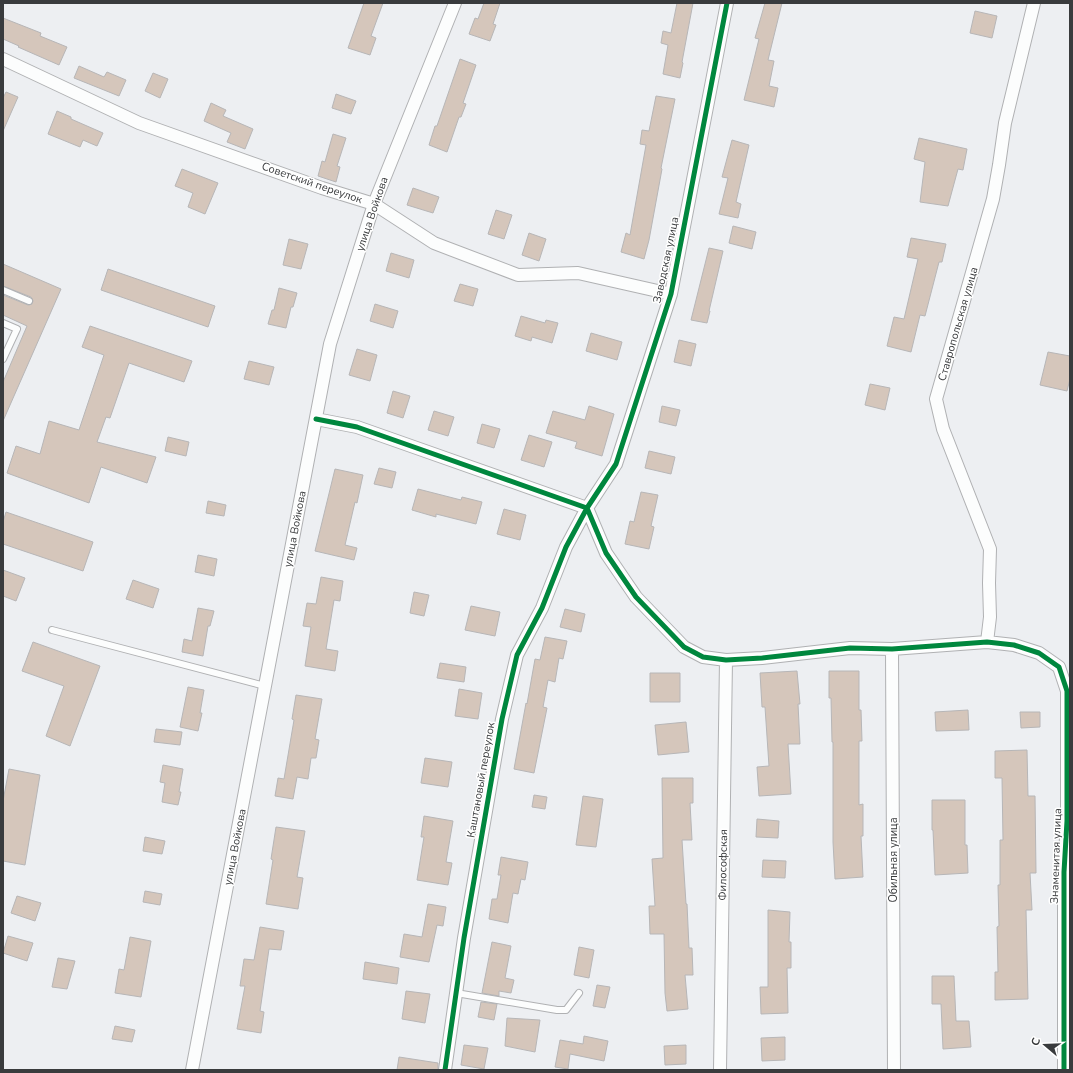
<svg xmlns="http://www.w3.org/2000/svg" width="1073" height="1073" font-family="'Nunito Sans',sans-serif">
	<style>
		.building { fill: #d5c6bb; stroke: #b7b6b7 }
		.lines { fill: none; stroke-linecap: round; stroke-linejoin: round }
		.service-casing { stroke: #b0b1b3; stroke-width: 8 }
		.minor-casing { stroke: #b0b1b3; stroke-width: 14 }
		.service { stroke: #fcfdfd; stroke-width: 6 }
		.minor { stroke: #fcfdfd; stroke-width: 12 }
		.cycleway-casing { stroke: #fff; stroke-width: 8 }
		.cycleway { stroke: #00873e; stroke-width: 5 }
		.labels { text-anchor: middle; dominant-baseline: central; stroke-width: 3; stroke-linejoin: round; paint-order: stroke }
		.street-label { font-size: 11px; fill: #393b3d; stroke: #fff }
	</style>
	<rect width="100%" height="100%" fill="#edeff2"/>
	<path class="building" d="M 364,3 L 383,3 L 371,36 L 376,38 L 370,55 L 348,48 Z
		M 484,3 L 500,3 L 493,24 L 496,25 L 490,41 L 469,34 L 475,18 L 478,19 Z
		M 677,3 L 693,3 L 682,62 L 683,63 L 680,78 L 663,74 L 668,45 L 661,43 L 663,31 L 671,33 Z
		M 765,3 L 782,3 L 768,60 L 774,61 L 769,86 L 778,88 L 774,107 L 744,100 L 759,39 L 755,38 Z
		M 975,11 L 997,16 L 992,38 L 970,33 Z
		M 3,18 L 41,33 L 40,36 L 67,47 L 59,65 L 18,47 L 19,46 L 3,39 Z
		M 460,59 L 476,65 L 463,103 L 466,104 L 461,117 L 459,117 L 447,152 L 429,145 L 435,126 L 437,126 Z
		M 79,66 L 104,77 L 107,72 L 126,80 L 119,96 L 74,78 Z
		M 153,73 L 168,79 L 160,98 L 145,91 Z
		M 6,92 L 18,97 L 3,131 L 3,98 Z
		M 336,94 L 356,101 L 351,114 L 332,108 Z
		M 656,96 L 675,99 L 661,168 L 662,169 L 649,240 L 644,259 L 621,252 L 626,233 L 630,235 L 646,145 L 640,144 L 642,130 L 649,131 Z
		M 211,103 L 226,110 L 223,116 L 253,129 L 245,149 L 227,142 L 231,133 L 204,121 Z
		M 57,111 L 71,117 L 71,119 L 103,133 L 97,146 L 83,140 L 80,147 L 48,134 Z
		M 333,134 L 346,138 L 337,166 L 340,167 L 336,182 L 318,176 L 322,161 L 325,162 Z
		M 919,138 L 967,149 L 963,170 L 958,169 L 948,206 L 920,202 L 925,162 L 914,159 Z
		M 732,140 L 749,145 L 736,202 L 741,204 L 738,218 L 719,214 L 728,178 L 722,177 Z
		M 182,169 L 218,183 L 205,214 L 188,207 L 193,193 L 175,186 Z
		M 413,188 L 439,197 L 433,213 L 407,205 Z
		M 496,210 L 512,215 L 504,239 L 488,234 Z
		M 733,226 L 756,232 L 752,249 L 729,243 Z
		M 529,233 L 546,239 L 539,261 L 522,255 Z
		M 911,238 L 946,244 L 942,262 L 939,262 L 925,316 L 920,315 L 911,352 L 887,346 L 894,317 L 904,319 L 918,259 L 907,257 Z
		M 289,239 L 308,244 L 301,269 L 283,265 Z
		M 709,248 L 723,251 L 709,311 L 710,311 L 707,323 L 691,320 Z
		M 391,253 L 414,260 L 409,278 L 386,271 Z
		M 3,264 L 61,289 L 3,421 L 3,382 L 27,326 L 3,315 L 3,295 L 28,305 L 32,304 L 33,301 L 31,297 L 3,286 Z
		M 108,269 L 215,306 L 208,327 L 101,290 Z
		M 460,284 L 478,289 L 473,306 L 454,301 Z
		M 279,288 L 297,293 L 293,307 L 291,307 L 286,328 L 268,324 L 272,310 L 274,310 Z
		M 375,304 L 398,311 L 393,328 L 370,321 Z
		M 521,316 L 545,323 L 546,320 L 558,323 L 552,343 L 532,337 L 531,341 L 515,336 Z
		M 90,326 L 192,361 L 184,382 L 129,363 L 110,418 L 106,417 L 97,442 L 156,457 L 147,483 L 101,467 L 89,503 L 7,473 L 16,446 L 40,454 L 49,421 L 79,430 L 104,355 L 82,347 Z
		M 591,333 L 622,342 L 617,360 L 586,351 Z
		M 679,340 L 696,344 L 691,366 L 674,362 Z
		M 357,349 L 377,355 L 370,381 L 349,375 Z
		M 1048,352 L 1070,356 L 1070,379 L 1067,391 L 1040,385 Z
		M 249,361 L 274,367 L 269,385 L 244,379 Z
		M 870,384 L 890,388 L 885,410 L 865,405 Z
		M 393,391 L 410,396 L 403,418 L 387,413 Z
		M 589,406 L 614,414 L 602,456 L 575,448 L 577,442 L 546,433 L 553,411 L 585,420 Z
		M 662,406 L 680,410 L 676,426 L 659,422 Z
		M 434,411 L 454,417 L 448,436 L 428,430 Z
		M 482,424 L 500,429 L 494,448 L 477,443 Z
		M 529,435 L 552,442 L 544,467 L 521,460 Z
		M 168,437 L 189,442 L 186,456 L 165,451 Z
		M 649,451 L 675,457 L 671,474 L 645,468 Z
		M 379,468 L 396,472 L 392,488 L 374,484 Z
		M 335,469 L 363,475 L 357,503 L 355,502 L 345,545 L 357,548 L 354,560 L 315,551 Z
		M 418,489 L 461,500 L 462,497 L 482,502 L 476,524 L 436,514 L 436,517 L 412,510 Z
		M 641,492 L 658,495 L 651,526 L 654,527 L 649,549 L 625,544 L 630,521 L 634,522 Z
		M 208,501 L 226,505 L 224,516 L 206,513 Z
		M 504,509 L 526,515 L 520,540 L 497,534 Z
		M 6,512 L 93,542 L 83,571 L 3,544 L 3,522 Z
		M 198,555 L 217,559 L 214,576 L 195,572 Z
		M 3,570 L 25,578 L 16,601 L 3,596 Z
		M 321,577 L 343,581 L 340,601 L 334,600 L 326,649 L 338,651 L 335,671 L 305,666 L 311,627 L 303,626 L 307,603 L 316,604 Z
		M 133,580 L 159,589 L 153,608 L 126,599 Z
		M 414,592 L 429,595 L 424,616 L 410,613 Z
		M 471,606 L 500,612 L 495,636 L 465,630 Z
		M 198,608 L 214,611 L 210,626 L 208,626 L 203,656 L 182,652 L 184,639 L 192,641 Z
		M 565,609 L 585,614 L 581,632 L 560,627 Z
		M 545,637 L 567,641 L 563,659 L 559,658 L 555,682 L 548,680 L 543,707 L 547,708 L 534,773 L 514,769 L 526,703 L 527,704 L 535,659 L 540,660 Z
		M 33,642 L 100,666 L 70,746 L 46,736 L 64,686 L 22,671 Z
		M 440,663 L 466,667 L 464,682 L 437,678 Z
		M 797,671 L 800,704 L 798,704 L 800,744 L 788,744 L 791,794 L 759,796 L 757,767 L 769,766 L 765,707 L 762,707 L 760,673 Z
		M 829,671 L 859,671 L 859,710 L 861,710 L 862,741 L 859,741 L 859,805 L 863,804 L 863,836 L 861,836 L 863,877 L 835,879 L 833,842 L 833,742 L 832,742 L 831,698 L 829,698 Z
		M 650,673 L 680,673 L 680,702 L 650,702 Z
		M 188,687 L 204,690 L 200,713 L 202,713 L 198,731 L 180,727 Z
		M 459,689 L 482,693 L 478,719 L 455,716 Z
		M 296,695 L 322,699 L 315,739 L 319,740 L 316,758 L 311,758 L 308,779 L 297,777 L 293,799 L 275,796 L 278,778 L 284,779 L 294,720 L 292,719 Z
		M 968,710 L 969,730 L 936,731 L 935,712 Z
		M 1020,712 L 1040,712 L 1040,727 L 1021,728 Z
		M 686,722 L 689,752 L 658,755 L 655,725 Z
		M 156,729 L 182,732 L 180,745 L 154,742 Z
		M 1027,750 L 1028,796 L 1035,796 L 1036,873 L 1030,873 L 1032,910 L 1026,910 L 1028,999 L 995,1000 L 995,972 L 998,972 L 997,927 L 999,926 L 998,885 L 1000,885 L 1000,840 L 1003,840 L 1002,778 L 995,778 L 995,751 Z
		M 425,758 L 452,762 L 448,787 L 421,783 Z
		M 163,765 L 183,769 L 179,792 L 181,792 L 178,805 L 162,802 L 165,783 L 160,782 Z
		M 9,769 L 40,775 L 25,865 L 3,861 L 3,801 Z
		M 662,778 L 693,778 L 693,803 L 690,803 L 692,840 L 682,840 L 686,904 L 687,904 L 689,948 L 692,948 L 693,975 L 685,975 L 688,1009 L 667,1011 L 665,993 L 664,934 L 650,934 L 649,906 L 655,906 L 652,859 L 663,858 Z
		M 534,795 L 547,797 L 545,809 L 532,807 Z
		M 583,796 L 603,799 L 596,847 L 576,845 Z
		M 932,800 L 965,800 L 965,845 L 967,845 L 968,873 L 935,875 L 933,830 L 932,830 Z
		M 424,816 L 453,821 L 446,862 L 452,863 L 448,885 L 417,880 L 424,837 L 421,837 Z
		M 757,819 L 779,821 L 778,838 L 756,837 Z
		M 276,827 L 305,831 L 297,877 L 303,878 L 298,909 L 266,904 L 273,860 L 271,859 Z
		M 145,837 L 165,841 L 162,854 L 143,851 Z
		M 501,857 L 528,862 L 525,880 L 521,879 L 518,894 L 513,893 L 508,923 L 489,919 L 492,899 L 497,899 L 501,875 L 498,875 Z
		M 763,860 L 786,861 L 785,878 L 762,877 Z
		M 145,891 L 162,894 L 160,905 L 143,902 Z
		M 17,896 L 41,903 L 35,921 L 11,913 Z
		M 428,904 L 446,907 L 443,926 L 437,925 L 429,962 L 400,957 L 404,934 L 422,937 Z
		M 768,910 L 790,912 L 789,942 L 791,942 L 791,968 L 787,968 L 788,1013 L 761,1014 L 760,987 L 768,987 Z
		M 260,927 L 284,931 L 281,950 L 269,949 L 260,1011 L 264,1012 L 261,1033 L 237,1029 L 245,986 L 240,986 L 244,959 L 254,960 Z
		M 8,936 L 33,943 L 27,961 L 3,953 Z
		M 130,937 L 151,941 L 141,997 L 115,993 L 119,969 L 124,970 Z
		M 492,942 L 511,946 L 505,978 L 514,980 L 511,993 L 499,991 L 499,996 L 482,993 Z
		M 579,947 L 594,950 L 589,978 L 574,975 Z
		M 58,958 L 75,961 L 67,989 L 52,987 Z
		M 365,962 L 399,968 L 397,984 L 363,979 Z
		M 932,976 L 954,976 L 956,1021 L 969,1021 L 971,1047 L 943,1049 L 941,1004 L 932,1004 Z
		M 597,985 L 610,987 L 605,1008 L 593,1006 Z
		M 406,991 L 430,994 L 425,1023 L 402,1019 Z
		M 481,1002 L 497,1004 L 494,1020 L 478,1017 Z
		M 507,1018 L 540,1020 L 535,1052 L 505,1046 Z
		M 115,1026 L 135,1030 L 132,1042 L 112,1039 Z
		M 584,1036 L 608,1041 L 604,1061 L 570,1054 L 568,1069 L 555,1067 L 560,1040 L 583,1044 Z
		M 785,1037 L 785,1060 L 762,1061 L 761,1038 Z
		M 464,1045 L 488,1048 L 484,1069 L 461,1065 Z
		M 686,1045 L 686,1064 L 665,1065 L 664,1046 Z
		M 399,1057 L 438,1063 L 438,1070 L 397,1070 Z"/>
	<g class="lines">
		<defs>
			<path id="service" d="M 3,290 L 29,301
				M 3,323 L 17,329 L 3,359
				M 52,630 L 265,686
				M 456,993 L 557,1010 L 566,1010 L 579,993"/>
			<path id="minor" d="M 3,59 L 139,123 L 322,188 L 374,204 L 434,243 L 518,275 L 578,273 L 671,294
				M 316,419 L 357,427 L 587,508 L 606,553 L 636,597 L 684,647 L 703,657 L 726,660 L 762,658 L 850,648 L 892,649 L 987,642 L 1014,645 L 1039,653 L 1059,667 L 1067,691 L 1067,821 L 1064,872 L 1064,1070
				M 987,642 L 990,617 L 989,583 L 990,549 L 943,429 L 936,399 L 993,199 L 999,165 L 1005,123 L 1034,3
				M 892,649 L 894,1070
				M 192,1070 L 330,344 L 374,204 L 455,3
				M 445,1070 L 464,938 L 502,719 L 517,655 L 542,608 L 566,547 L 587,508 L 616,464 L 671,294 L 727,3
				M 720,1070 L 726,660"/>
		</defs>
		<use href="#service" class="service-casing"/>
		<use href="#minor" class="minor-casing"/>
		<use href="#service" class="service"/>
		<use href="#minor" class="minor"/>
		<defs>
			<path id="cycleway" d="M 316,419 L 357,427 L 587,508 L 606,553 L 636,597 L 684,647 L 703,657 L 726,660 L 762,658 L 850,648 L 892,649 L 987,642 L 1014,645 L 1039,653 L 1059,667 L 1067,691 L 1067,821 L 1064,872 L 1064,1070
				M 445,1070 L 464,938 L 502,719 L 517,655 L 542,608 L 566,547 L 587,508 L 616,464 L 671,294 L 727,3"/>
		</defs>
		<use href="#cycleway" class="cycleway-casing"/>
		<use href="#cycleway" class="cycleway"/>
	</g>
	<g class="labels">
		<g class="street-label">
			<text transform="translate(312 183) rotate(19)">Советский переулок</text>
			<text transform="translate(372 214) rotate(-71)">улица Войкова</text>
			<text transform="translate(666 260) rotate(-78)">Заводская улица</text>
			<text transform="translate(958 324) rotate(-74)">Ставропольская улица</text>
			<text transform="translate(295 529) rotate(-79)">улица Войкова</text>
			<text transform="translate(481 780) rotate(-80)">Каштановый переулок</text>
			<text transform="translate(235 847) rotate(-79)">улица Войкова</text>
			<text transform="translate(1056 856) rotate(-88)">Знаменитая улица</text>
			<text transform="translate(893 860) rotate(-90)">Обильная улица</text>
			<text transform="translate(723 865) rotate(-89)">Философская</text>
		</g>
	</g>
	<rect width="1073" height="1073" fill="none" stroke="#393b3d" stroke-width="8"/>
	<g transform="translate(1045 1045) rotate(289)" stroke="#ffffff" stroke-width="3" paint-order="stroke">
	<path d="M0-3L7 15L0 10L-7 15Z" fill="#393b3d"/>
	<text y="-6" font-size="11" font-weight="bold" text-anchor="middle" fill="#393b3d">С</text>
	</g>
</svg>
